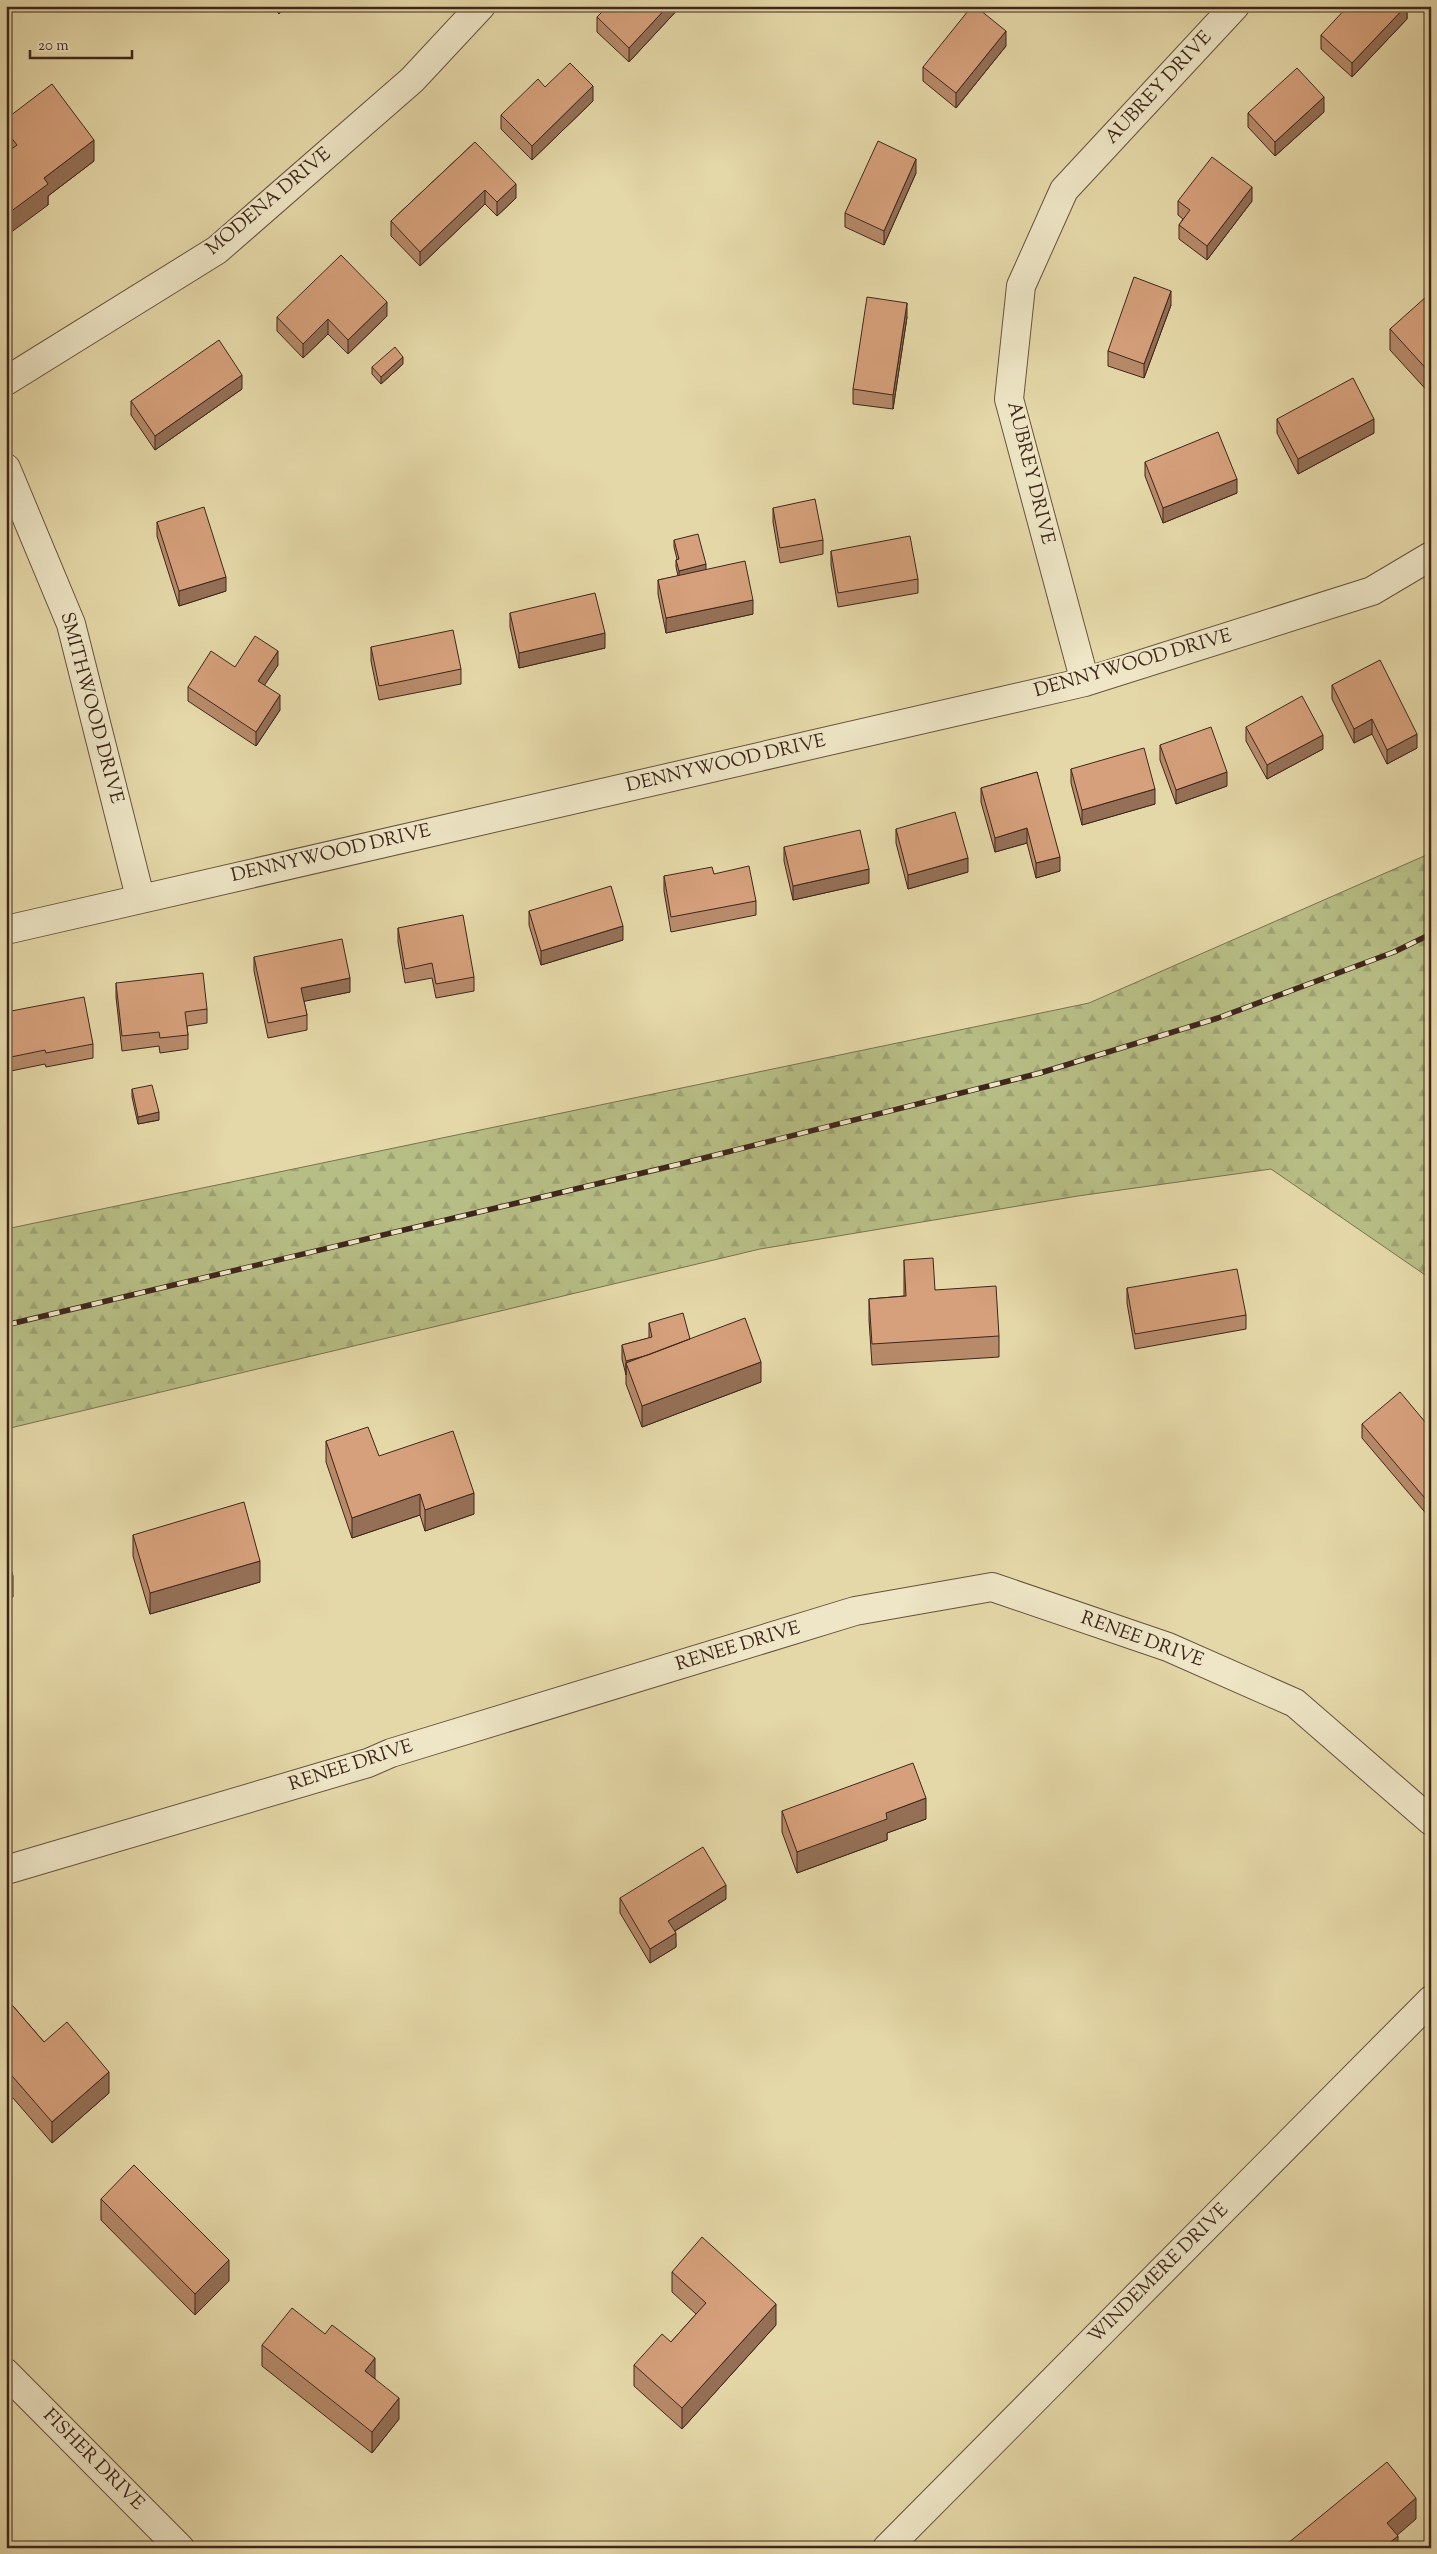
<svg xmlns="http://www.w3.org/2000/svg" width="1437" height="2554" font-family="'Sorts Mill Goudy',serif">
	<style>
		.forest { fill: url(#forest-firs); stroke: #7a7250 }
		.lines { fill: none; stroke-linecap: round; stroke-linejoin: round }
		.street-casing { stroke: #68523f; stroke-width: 30 }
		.street { stroke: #eee6c6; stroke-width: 28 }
		.rail-casing { stroke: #3e261c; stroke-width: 5.5 }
		.rail { stroke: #eee6c6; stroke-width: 4; stroke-dasharray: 11; stroke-linecap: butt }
		.wall { fill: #b78a6a; stroke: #3e261c }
		.shaded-wall { fill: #957056; stroke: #3e261c }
		.building { fill: #d5a07b; stroke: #3e261c }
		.labels { text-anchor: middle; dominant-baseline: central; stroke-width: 4; stroke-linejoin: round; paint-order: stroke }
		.street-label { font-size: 19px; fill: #3e261c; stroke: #eee6c6 }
	</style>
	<defs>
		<pattern id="forest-firs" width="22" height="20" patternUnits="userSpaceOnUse" patternTransform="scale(1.25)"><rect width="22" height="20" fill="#b7be85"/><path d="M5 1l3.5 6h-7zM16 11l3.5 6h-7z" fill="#9ea372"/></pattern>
	</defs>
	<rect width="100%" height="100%" fill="#e5d8a8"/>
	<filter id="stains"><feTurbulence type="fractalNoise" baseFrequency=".004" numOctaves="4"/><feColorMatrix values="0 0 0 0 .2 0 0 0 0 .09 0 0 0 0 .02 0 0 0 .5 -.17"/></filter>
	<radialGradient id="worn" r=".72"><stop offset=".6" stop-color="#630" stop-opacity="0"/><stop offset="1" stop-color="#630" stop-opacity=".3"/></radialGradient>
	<path class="forest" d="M 1431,853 L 1431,1279 L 1271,1169 L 1078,1196 L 760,1249 L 6,1429 L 6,1229 L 1089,1003 Z"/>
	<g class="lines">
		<defs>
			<path id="street" d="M 6,381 L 217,250 L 412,80 L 481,6
				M 6,468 L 71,624 L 140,897
				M 1085,682 L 1009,399 L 1021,286 L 1064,190 L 1235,6
				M 6,930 L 1085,682 L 1372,591 L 1431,556
				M 6,1870 L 368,1763 L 391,1753 L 855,1611 L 992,1587 L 1168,1647 L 1295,1703 L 1431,1821
				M 6,2373 L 180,2548
				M 887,2548 L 1431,2000"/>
		</defs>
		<use href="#street" class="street-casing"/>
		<use href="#street" class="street"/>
		<defs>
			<path id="rail" d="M 6,1325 L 680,1164 L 1040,1073 L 1218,1018 L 1394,952 L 1431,934"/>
		</defs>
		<use href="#rail" class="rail-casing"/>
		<use href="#rail" class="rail"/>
	</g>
	<path class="wall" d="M 271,6 L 286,6 L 279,14 Z
		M 608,6 L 681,6 L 629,62 L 597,32 L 597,17 Z
		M 1407,6 L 1407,19 L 1352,77 L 1321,49 L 1321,35 Z
		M 1006,46 L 956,108 L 923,81 L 923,67 Z
		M 545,87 L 593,101 L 532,160 L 501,129 L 501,115 Z
		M 1324,112 L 1275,156 L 1248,127 L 1248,113 Z
		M 6,119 L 94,161 L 48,196 L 48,205 L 6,152 Z
		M 475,142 L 516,198 L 497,216 L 485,204 L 420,266 L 391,236 L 391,221 Z
		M 916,173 L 884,245 L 845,227 L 845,213 Z
		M 1178,201 L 1252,201 L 1207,260 L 1179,239 L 1179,225 L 1183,219 L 1178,215 Z
		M 1431,300 L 1431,395 L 1390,350 L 1390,329 Z
		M 1171,305 L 1144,378 L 1108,366 L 1108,351 Z
		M 387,316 L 348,354 L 328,334 L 303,358 L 277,331 L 277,317 Z
		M 907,317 L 893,409 L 853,404 L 853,389 Z
		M 403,364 L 381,384 L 372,374 L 372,367 Z
		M 242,389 L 155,450 L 131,415 L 131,401 Z
		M 1277,419 L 1374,433 L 1298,474 L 1277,433 Z
		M 1145,462 L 1237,493 L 1163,523 L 1145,476 Z
		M 773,508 L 823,540 L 823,554 L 780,563 L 773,522 Z
		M 157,522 L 226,591 L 179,606 L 157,536 Z
		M 674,540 L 706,570 L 753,614 L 666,633 L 658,594 L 658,580 L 678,576 L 676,567 L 676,560 L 677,559 L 674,547 Z
		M 831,551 L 918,579 L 918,593 L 838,607 L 831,565 Z
		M 510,613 L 605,648 L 519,668 L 510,627 Z
		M 371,647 L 461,669 L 461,684 L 379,700 L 371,661 Z
		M 278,665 L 264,685 L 280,710 L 256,746 L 188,701 L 188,687 L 235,667 Z
		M 1332,685 L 1417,748 L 1387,764 L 1372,734 L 1354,743 L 1332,699 Z
		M 1246,727 L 1323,749 L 1267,779 L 1246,741 Z
		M 1160,745 L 1227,786 L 1176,804 L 1160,760 Z
		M 1071,769 L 1155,804 L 1082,825 L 1071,783 Z
		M 1037,772 L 1060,871 L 1036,878 L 1027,843 L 995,852 L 981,802 L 981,788 Z
		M 896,829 L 968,872 L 908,889 L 896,843 Z
		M 784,847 L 869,883 L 793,900 L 784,861 Z
		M 714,874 L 756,901 L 756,915 L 671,932 L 664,891 L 664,876 Z
		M 529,911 L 623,940 L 541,965 L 529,925 Z
		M 398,928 L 474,977 L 474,991 L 436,998 L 432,978 L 405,983 L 398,942 Z
		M 254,957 L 350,992 L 304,1001 L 307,1015 L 307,1030 L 268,1038 L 254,971 Z
		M 116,983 L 207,1009 L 207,1023 L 187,1026 L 188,1035 L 188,1049 L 160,1053 L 159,1046 L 122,1051 L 116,997 Z
		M 6,1012 L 93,1044 L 93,1058 L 46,1067 L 45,1064 L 6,1072 Z
		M 132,1089 L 159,1120 L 138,1124 L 132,1097 Z
		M 904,1260 L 935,1290 L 999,1336 L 999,1357 L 872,1365 L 869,1320 L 869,1299 L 904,1296 Z
		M 1127,1288 L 1246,1315 L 1246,1329 L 1135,1349 L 1127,1303 Z
		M 649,1323 L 690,1339 L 761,1382 L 642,1427 L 626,1384 L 626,1375 L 622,1359 L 622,1345 L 649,1338 Z
		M 1362,1424 L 1431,1429 L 1429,1517 L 1362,1438 Z
		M 326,1441 L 379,1456 L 474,1514 L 425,1531 L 420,1515 L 352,1538 L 326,1462 Z
		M 133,1535 L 260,1582 L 150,1614 L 133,1556 Z
		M 782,1811 L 926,1819 L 887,1833 L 887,1840 L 797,1873 L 782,1832 Z
		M 620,1898 L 726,1899 L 675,1931 L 676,1947 L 650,1963 L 620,1913 Z
		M 6,1998 L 44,2042 L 109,2093 L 52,2143 L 6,2090 Z
		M 101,2199 L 229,2281 L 195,2315 L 101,2220 Z
		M 672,2272 L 776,2325 L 682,2429 L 634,2386 L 634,2365 L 671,2342 L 696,2314 L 672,2292 Z
		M 262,2345 L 375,2379 L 399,2419 L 372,2453 L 262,2366 Z"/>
	<path class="shaded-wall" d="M 279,6 L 286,6 L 279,14 Z
		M 668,6 L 681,6 L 629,62 L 629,48 Z
		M 1406,6 L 1407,6 L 1407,19 L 1352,77 L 1352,63 Z
		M 1006,31 L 1006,46 L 956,108 L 956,93 Z
		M 593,86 L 593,101 L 532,160 L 532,146 Z
		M 1324,97 L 1324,112 L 1275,156 L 1275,142 Z
		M 94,140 L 94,161 L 48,196 L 48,205 L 6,236 L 6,215 L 44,178 Z
		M 916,159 L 916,173 L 884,245 L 884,231 Z
		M 516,184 L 516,198 L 497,216 L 497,202 Z
		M 1252,187 L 1252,201 L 1207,260 L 1207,246 Z
		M 485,190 L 485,204 L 420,266 L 420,252 Z
		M 1171,291 L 1171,305 L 1144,378 L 1144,364 Z
		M 387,302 L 387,316 L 348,354 L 348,340 Z
		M 907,303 L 907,317 L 893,409 L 893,395 Z
		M 328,319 L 328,334 L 303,358 L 303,344 Z
		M 403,357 L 403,364 L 381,384 L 381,377 Z
		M 242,375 L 242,389 L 155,450 L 155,436 Z
		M 1374,419 L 1374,433 L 1298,474 L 1298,459 Z
		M 1237,479 L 1237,493 L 1163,523 L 1163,508 Z
		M 706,564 L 706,571 L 679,578 L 679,571 Z
		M 226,577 L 226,591 L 179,606 L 179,591 Z
		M 753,600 L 753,614 L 666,633 L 666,618 Z
		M 605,633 L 605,648 L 519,668 L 519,653 Z
		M 278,651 L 278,665 L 258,695 L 258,681 Z
		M 280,695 L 280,710 L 256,746 L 256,732 Z
		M 1372,719 L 1372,734 L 1354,743 L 1354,729 Z
		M 1417,734 L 1417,748 L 1387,764 L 1387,750 Z
		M 1323,735 L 1323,749 L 1267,779 L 1267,765 Z
		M 1227,772 L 1227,786 L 1176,804 L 1176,790 Z
		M 1155,789 L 1155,804 L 1082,825 L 1082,810 Z
		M 1027,828 L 1027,843 L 995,852 L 995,838 Z
		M 1060,857 L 1060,871 L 1036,878 L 1036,863 Z
		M 968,858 L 968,872 L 908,889 L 908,875 Z
		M 869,869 L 869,883 L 793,900 L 793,886 Z
		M 623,926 L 623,940 L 541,965 L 541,951 Z
		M 350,978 L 350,992 L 301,1002 L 301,988 Z
		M 159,1112 L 159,1120 L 138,1124 L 138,1117 Z
		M 691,1343 L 626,1363 L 626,1375 L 626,1361 Z
		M 761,1362 L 761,1382 L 642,1427 L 642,1406 Z
		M 474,1493 L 474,1514 L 425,1531 L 425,1510 Z
		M 420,1494 L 420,1515 L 352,1538 L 352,1518 Z
		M 1431,1501 L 1431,1516 L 1429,1517 L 1429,1503 Z
		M 260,1561 L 260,1582 L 150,1614 L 150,1593 Z
		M 13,1576 L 13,1597 L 6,1599 L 6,1578 Z
		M 926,1798 L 926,1819 L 887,1833 L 887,1840 L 797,1873 L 797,1852 L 886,1813 Z
		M 726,1885 L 726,1899 L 668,1935 L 668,1921 Z
		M 676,1933 L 676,1947 L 650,1963 L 650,1949 Z
		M 109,2072 L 109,2093 L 52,2143 L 52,2122 Z
		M 229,2260 L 229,2281 L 195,2315 L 195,2294 Z
		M 776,2304 L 776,2325 L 682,2429 L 682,2408 Z
		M 375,2358 L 375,2379 L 365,2371 Z
		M 399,2398 L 399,2419 L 372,2453 L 372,2432 Z
		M 1416,2498 L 1416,2519 L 1387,2544 L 1387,2523 Z
		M 1398,2536 L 1398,2548 L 1383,2548 Z"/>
	<path class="building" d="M 608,6 L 668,6 L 629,48 L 597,17 Z
		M 972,6 L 975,6 L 1006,31 L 956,93 L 923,67 Z
		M 1348,6 L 1406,6 L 1352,63 L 1321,35 Z
		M 570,63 L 593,86 L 532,146 L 501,115 L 538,79 L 545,87 Z
		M 1297,68 L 1324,97 L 1275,142 L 1248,113 Z
		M 52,84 L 94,140 L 44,178 L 48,184 L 6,215 L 6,153 L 17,145 L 6,131 L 6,119 Z
		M 878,141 L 916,159 L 884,231 L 845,213 Z
		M 475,142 L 516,184 L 497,202 L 485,190 L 420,252 L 391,221 Z
		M 1212,157 L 1252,187 L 1207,246 L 1179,225 L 1190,210 L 1178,201 Z
		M 341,255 L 387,302 L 348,340 L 328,319 L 303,344 L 277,317 Z
		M 1134,277 L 1171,291 L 1144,364 L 1108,351 Z
		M 1427,296 L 1431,300 L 1431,374 L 1390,329 Z
		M 867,297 L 907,303 L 893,395 L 853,389 Z
		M 219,340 L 242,375 L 155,436 L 131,401 Z
		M 395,347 L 403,357 L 381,377 L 372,367 Z
		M 1353,378 L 1374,419 L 1298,459 L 1277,419 Z
		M 1218,432 L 1237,479 L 1163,508 L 1145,462 Z
		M 815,499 L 823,540 L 780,548 L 773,508 Z
		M 204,507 L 226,577 L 179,591 L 157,522 Z
		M 698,534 L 706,564 L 679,571 L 676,560 L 679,559 L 674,540 Z
		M 910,536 L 918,579 L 838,593 L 831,551 Z
		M 745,561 L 753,600 L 666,618 L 658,580 Z
		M 595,593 L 605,633 L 519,653 L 510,613 Z
		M 453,630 L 461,669 L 379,686 L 371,647 Z
		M 255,636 L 278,651 L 258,681 L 280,695 L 256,732 L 188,687 L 211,651 L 235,667 Z
		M 1380,660 L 1417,734 L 1387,750 L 1372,719 L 1354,729 L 1332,685 Z
		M 1302,696 L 1323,735 L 1267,765 L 1246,727 Z
		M 1211,727 L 1227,772 L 1176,790 L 1160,745 Z
		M 1144,748 L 1155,789 L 1082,810 L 1071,769 Z
		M 1037,772 L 1060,857 L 1036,863 L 1027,828 L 995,838 L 981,788 Z
		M 955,812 L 968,858 L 908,875 L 896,829 Z
		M 860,830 L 869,869 L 793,886 L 784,847 Z
		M 749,866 L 756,901 L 671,917 L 664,876 L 712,867 L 714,874 Z
		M 611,886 L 623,926 L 541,951 L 529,911 Z
		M 463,915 L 474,977 L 436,984 L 432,963 L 405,969 L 398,928 Z
		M 342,939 L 350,978 L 301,988 L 307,1015 L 268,1023 L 254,957 Z
		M 203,973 L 207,1009 L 185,1012 L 188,1035 L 160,1038 L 159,1032 L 122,1036 L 116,983 Z
		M 84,997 L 93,1044 L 46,1053 L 45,1050 L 6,1058 L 6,1012 Z
		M 152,1085 L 159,1112 L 138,1117 L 132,1089 Z
		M 933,1258 L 935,1290 L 996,1286 L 999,1336 L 872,1344 L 869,1299 L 906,1296 L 904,1260 Z
		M 1237,1269 L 1246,1315 L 1135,1334 L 1127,1288 Z
		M 683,1313 L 690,1339 L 648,1355 L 626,1361 L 622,1345 L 652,1337 L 649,1323 Z
		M 745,1318 L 761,1362 L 642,1406 L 626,1363 Z
		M 1400,1392 L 1431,1429 L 1431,1501 L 1429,1503 L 1362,1424 Z
		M 368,1427 L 379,1456 L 453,1431 L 474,1493 L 425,1510 L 420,1494 L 352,1518 L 326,1441 Z
		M 244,1502 L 260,1561 L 150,1593 L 133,1535 Z
		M 6,1551 L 13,1576 L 6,1578 Z
		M 913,1763 L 926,1798 L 886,1813 L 887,1819 L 797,1852 L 782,1811 Z
		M 703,1847 L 726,1885 L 668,1921 L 676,1933 L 650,1949 L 620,1898 Z
		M 6,1998 L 44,2042 L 67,2022 L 109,2072 L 52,2122 L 6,2069 Z
		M 134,2165 L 229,2260 L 195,2294 L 101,2199 Z
		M 702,2237 L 776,2304 L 682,2408 L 634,2365 L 662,2334 L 671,2342 L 706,2303 L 672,2272 Z
		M 292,2308 L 325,2334 L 332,2325 L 375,2358 L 365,2371 L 399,2398 L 372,2432 L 262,2345 Z
		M 1387,2462 L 1416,2498 L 1387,2523 L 1398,2536 L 1383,2548 L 1282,2548 Z"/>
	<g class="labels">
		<g class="street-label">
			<text transform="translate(1159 88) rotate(-47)">AUBREY DRIVE</text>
			<text transform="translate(269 202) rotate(-40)">MODENA DRIVE</text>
			<text transform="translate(1030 473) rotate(76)">AUBREY DRIVE</text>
			<text transform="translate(1133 664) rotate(-16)">DENNYWOOD DRIVE</text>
			<text transform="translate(91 708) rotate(75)">SMITHWOOD DRIVE</text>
			<text transform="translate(726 764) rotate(-13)">DENNYWOOD DRIVE</text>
			<text transform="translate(331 854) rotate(-13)">DENNYWOOD DRIVE</text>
			<text transform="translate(1142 1640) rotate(20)">RENEE DRIVE</text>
			<text transform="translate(738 1647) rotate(-17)">RENEE DRIVE</text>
			<text transform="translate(351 1766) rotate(-18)">RENEE DRIVE</text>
			<text transform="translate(1159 2274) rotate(-45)">WINDEMERE DRIVE</text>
			<text transform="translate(93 2460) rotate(45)">FISHER DRIVE</text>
		</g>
	</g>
	<rect width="1437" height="2554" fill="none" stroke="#e5d8a8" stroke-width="25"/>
	<rect x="8" y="8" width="1422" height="2539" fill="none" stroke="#3e261c" stroke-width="2.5"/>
	<rect x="12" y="12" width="1412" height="2529" fill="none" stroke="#3e261c"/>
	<path d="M30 50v8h102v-8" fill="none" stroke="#3e261c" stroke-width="2.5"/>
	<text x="38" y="50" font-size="15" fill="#3e261c" stroke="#eee6c6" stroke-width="4" paint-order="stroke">20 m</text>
	<rect width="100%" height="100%" filter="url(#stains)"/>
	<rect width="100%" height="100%" fill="url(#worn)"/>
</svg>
